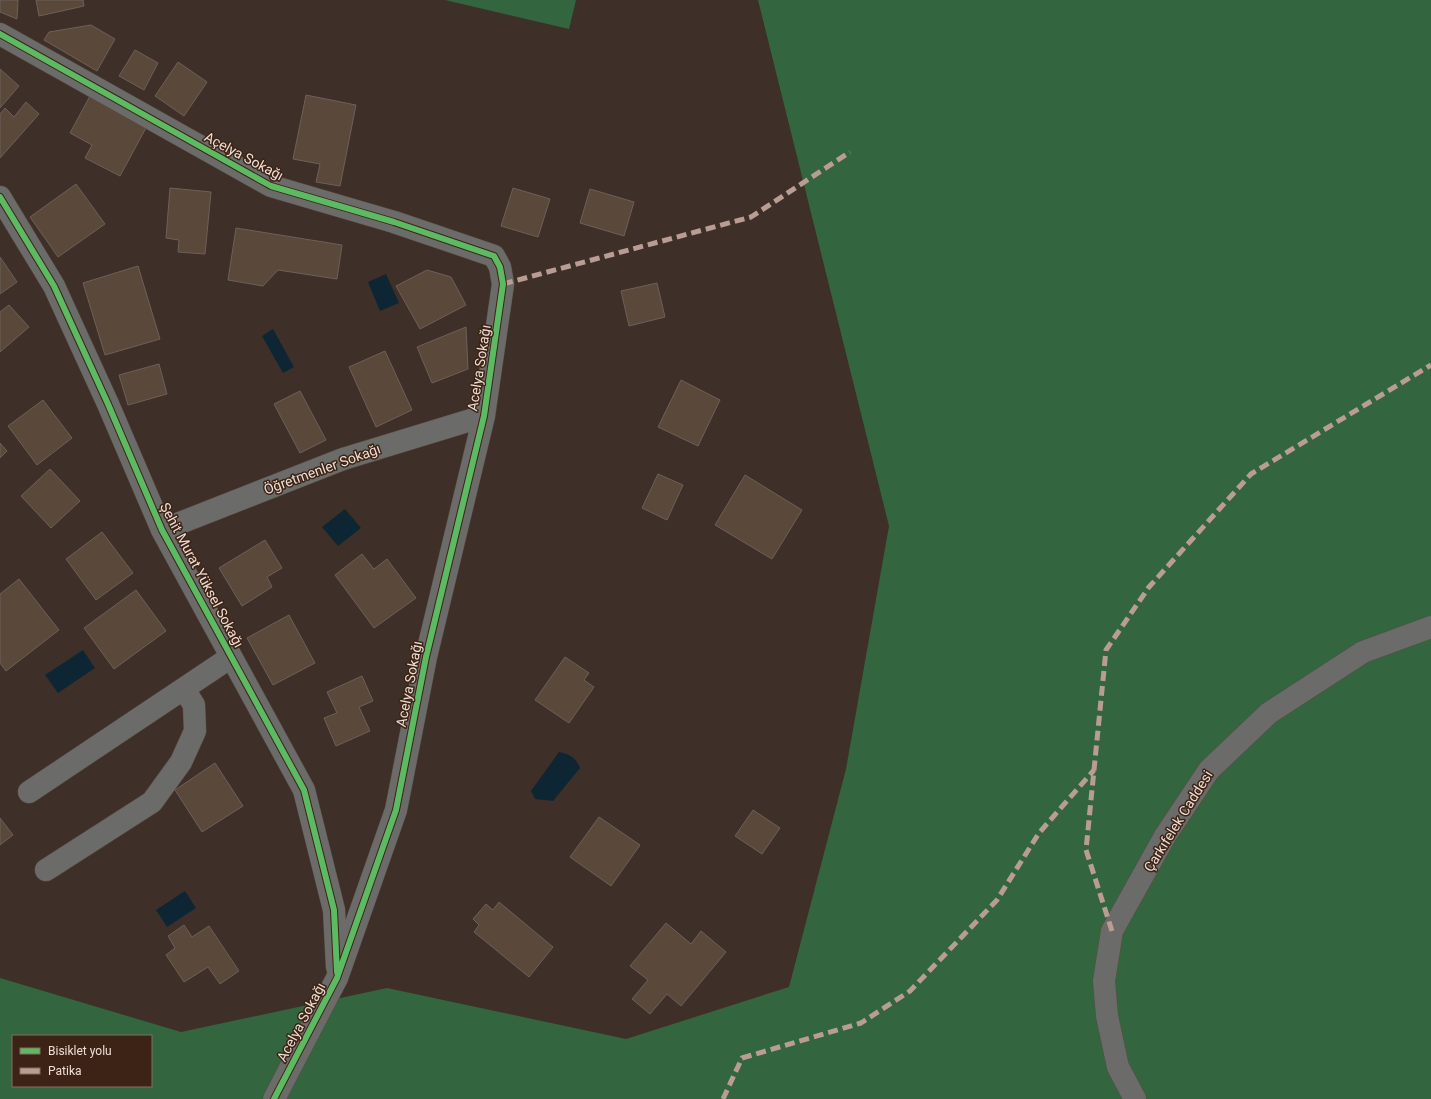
<svg xmlns="http://www.w3.org/2000/svg" width="1431" height="1099" font-family="Roboto,sans-serif">
	<style>
		.green { fill: #33653e; fill-rule: evenodd }
		.water { fill: #0e2633 }
		.building { fill: #5a483a; stroke: #6d605a }
		.lines { fill: none; stroke-linecap: round; stroke-linejoin: round }
		.minor-casing { stroke: #594d45; stroke-width: 23 }
		.minor { stroke: #6b6b69; stroke-width: 22 }
		.quiet { stroke: #b99d93; stroke-width: 5; stroke-dasharray: 10 5; stroke-linecap: butt }
		.cycleway-casing { stroke: #3c2315; stroke-width: 8 }
		.cycleway { stroke: #5cba63; stroke-width: 6 }
		.labels { text-anchor: middle; dominant-baseline: central; stroke-width: 3; stroke-linejoin: round; paint-order: stroke }
		.street-label { font-size: 14px; fill: #efded5; stroke: #3c2315 }
	</style>
	<rect width="100%" height="100%" fill="#3e3028"/>
	<path class="green" d="M 445,0 L 576,0 L 569,29 Z
		M 758,0 L 1431,0 L 1431,1099 L 0,1099 L 0,978 L 181,1032 L 387,988 L 626,1039 L 789,987 L 846,769 L 889,526 ZM 13,1036 L 151,1036 L 151,1086 L 13,1086 Z"/>
	<path class="water" d="M 386,274 L 399,303 L 380,311 L 368,282 Z
		M 273,329 L 294,367 L 283,373 L 262,336 Z
		M 345,509 L 361,528 L 338,546 L 322,527 Z
		M 83,650 L 95,668 L 58,693 L 45,675 Z
		M 559,752 C 570,754 576,758 580,768 L 553,801 L 535,799 L 531,791 Z
		M 185,891 L 196,908 L 167,927 L 156,910 Z"/>
	<path class="building" d="M 0,0 L 18,0 L 17,19 L 0,12 Z
		M 36,0 L 83,0 L 84,6 L 39,16 Z
		M 91,25 L 115,39 L 97,71 L 44,40 L 49,32 Z
		M 135,50 L 158,63 L 144,90 L 119,76 Z
		M 178,62 L 207,82 L 184,116 L 155,96 Z
		M 0,69 L 19,86 L 0,108 Z
		M 306,95 L 356,105 L 340,186 L 316,182 L 320,164 L 293,159 Z
		M 90,96 L 147,126 L 120,176 L 85,158 L 92,145 L 70,133 Z
		M 26,102 L 39,114 L 0,158 L 0,114 L 5,108 L 14,117 Z
		M 76,184 L 105,224 L 58,257 L 30,217 Z
		M 170,188 L 211,192 L 205,254 L 178,252 L 179,240 L 166,238 Z
		M 513,188 L 550,199 L 538,237 L 501,226 Z
		M 590,189 L 634,202 L 624,236 L 580,223 Z
		M 236,228 L 342,245 L 337,279 L 278,270 L 263,286 L 228,280 Z
		M 0,257 L 17,282 L 0,294 Z
		M 138,266 L 160,339 L 105,355 L 83,283 Z
		M 427,270 L 451,277 L 466,305 L 420,329 L 396,286 Z
		M 657,283 L 665,317 L 629,326 L 621,291 Z
		M 9,305 L 29,327 L 0,352 L 0,312 Z
		M 466,327 L 468,369 L 432,383 L 417,347 Z
		M 385,351 L 412,410 L 376,427 L 349,367 Z
		M 159,364 L 167,394 L 128,405 L 119,375 Z
		M 681,380 L 720,400 L 698,446 L 658,427 Z
		M 300,391 L 326,440 L 300,453 L 274,404 Z
		M 43,400 L 72,438 L 37,465 L 8,426 Z
		M 0,443 L 7,451 L 0,458 Z
		M 50,469 L 80,501 L 51,528 L 21,496 Z
		M 658,474 L 683,485 L 667,520 L 642,508 Z
		M 745,475 L 802,510 L 772,559 L 715,525 Z
		M 102,532 L 133,573 L 96,600 L 66,559 Z
		M 265,540 L 282,568 L 267,577 L 272,587 L 242,606 L 219,568 Z
		M 362,554 L 374,569 L 387,559 L 416,598 L 374,628 L 335,575 Z
		M 19,579 L 59,630 L 6,671 L 0,663 L 0,594 Z
		M 136,590 L 166,631 L 114,669 L 84,628 Z
		M 289,615 L 315,663 L 273,685 L 247,638 Z
		M 565,657 L 589,673 L 584,680 L 594,687 L 569,723 L 535,700 Z
		M 362,676 L 373,701 L 359,707 L 370,731 L 336,746 L 324,718 L 337,713 L 327,692 Z
		M 215,763 L 243,806 L 202,832 L 175,790 Z
		M 753,810 L 780,828 L 762,854 L 735,836 Z
		M 599,817 L 640,845 L 611,886 L 570,857 Z
		M 0,818 L 13,835 L 0,845 Z
		M 499,902 L 553,947 L 529,977 L 474,932 L 479,925 L 473,919 L 486,904 L 493,910 Z
		M 666,923 L 691,944 L 701,931 L 726,952 L 681,1006 L 667,994 L 650,1014 L 632,999 L 648,980 L 630,966 Z
		M 184,925 L 192,937 L 209,926 L 239,971 L 220,984 L 208,967 L 184,982 L 166,955 L 175,948 L 168,936 Z"/>
	<g class="lines">
		<defs>
			<path id="minor" d="M 0,34 L 271,186 L 394,222 L 494,256 L 500,267 L 503,284 L 484,416 L 426,657 L 396,810 L 337,978 L 274,1099
				M 0,197 L 54,286 L 108,404 L 162,530 L 304,790 L 334,910 L 337,967
				M 162,530 L 343,459 L 484,416
				M 29,792 L 231,657
				M 46,870 L 152,802 L 181,762 L 195,731 L 194,705 L 184,689
				M 1135,1099 L 1118,1067 L 1107,1016 L 1104,981 L 1112,931 L 1165,836 L 1209,770 L 1269,713 L 1363,652 L 1431,627"/>
		</defs>
		<use href="#minor" class="minor-casing"/>
		<use href="#minor" class="minor"/>
		<path class="quiet" d="M 503,284 L 751,217 L 850,152
			M 1112,931 L 1086,850 L 1106,650 L 1149,587 L 1251,474 L 1431,365
			M 723,1099 L 742,1058 L 861,1023 L 910,991 L 997,900 L 1039,833 L 1094,770"/>
		<defs>
			<path id="cycleway" d="M 0,34 L 271,186 L 394,222 L 494,256 L 500,267 L 503,284 L 484,416 L 426,657 L 396,810 L 337,978 L 274,1099
				M 0,197 L 54,286 L 108,404 L 162,530 L 304,790 L 334,910 L 337,972"/>
		</defs>
		<use href="#cycleway" class="cycleway-casing"/>
		<use href="#cycleway" class="cycleway"/>
	</g>
	<g class="labels">
		<g class="street-label">
			<text transform="translate(244 156) rotate(28)">Açelya Sokağı</text>
			<text transform="translate(479 368) rotate(-81)">Acelya Sokağı</text>
			<text transform="translate(322 469) rotate(-20)">Öğretmenler Sokağı</text>
			<text transform="translate(202 575) rotate(62)">Şehit Murat Yüksel Sokağı</text>
			<text transform="translate(409 684) rotate(-79)">Acelya Sokağı</text>
			<text transform="translate(1178 821) rotate(-58)">Çarkıfelek Caddesi</text>
			<text transform="translate(301 1022) rotate(-62)">Acelya Sokağı</text>
		</g>
	</g>
	<rect x="12" y="1035" width="140" height="52" fill="#3c2315" stroke="#846e62"/>
	<rect x="20" y="1048" width="20" height="6" fill="#5cba63" stroke="#846e62"/>
	<text x="48" y="1055" font-size="12" fill="#efded5">Bisiklet yolu</text>
	<rect x="20" y="1068" width="20" height="6" fill="#b99d93" stroke="#846e62"/>
	<text x="48" y="1075" font-size="12" fill="#efded5">Patika</text>
</svg>
